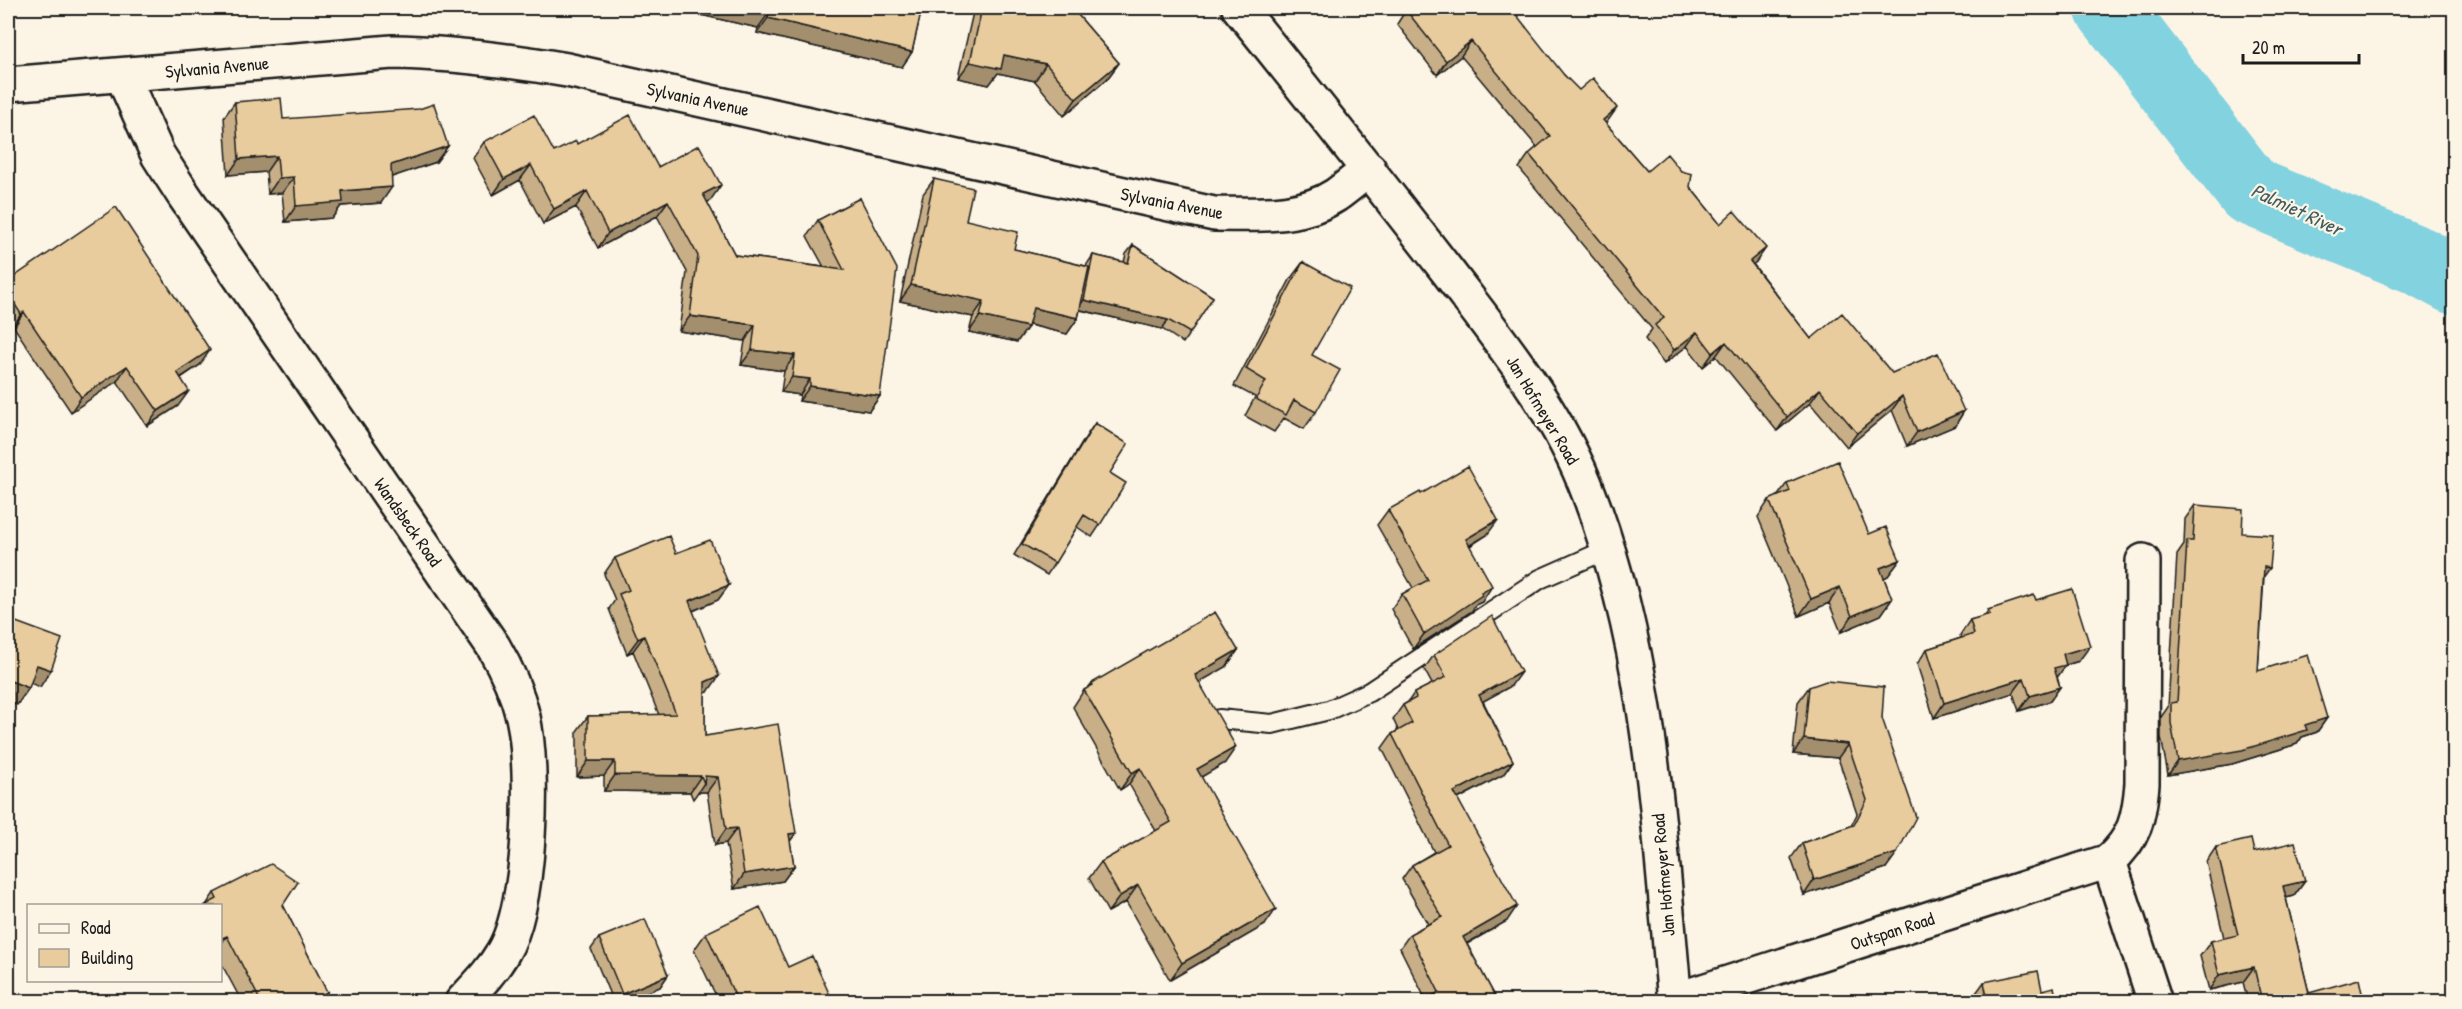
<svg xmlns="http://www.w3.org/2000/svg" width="2462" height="1009" font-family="'Patrick Hand',sans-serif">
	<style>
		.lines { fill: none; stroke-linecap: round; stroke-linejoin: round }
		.river { stroke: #83d2e0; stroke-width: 69 }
		.lane-casing { stroke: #1c1c1c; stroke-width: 22 }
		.street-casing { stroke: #1c1c1c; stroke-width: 38 }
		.secondary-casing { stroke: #1c1c1c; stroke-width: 38 }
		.lane { stroke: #fcf5e5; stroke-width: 18 }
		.street { stroke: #fcf5e5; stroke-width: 33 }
		.secondary { stroke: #fcf5e5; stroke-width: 33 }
		.wall { fill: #c8af87; stroke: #1c1c1c; stroke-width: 1.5 }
		.shaded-wall { fill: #a38f6e; stroke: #1c1c1c; stroke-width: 1.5 }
		.building { fill: #e9cc9d; stroke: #1c1c1c; stroke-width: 1.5 }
		.labels { text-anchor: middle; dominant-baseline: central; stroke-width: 4.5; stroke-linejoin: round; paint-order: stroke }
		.street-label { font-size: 18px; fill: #1c1c1c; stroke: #fcf5e5 }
		.water-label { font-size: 20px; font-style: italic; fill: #405c61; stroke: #fcf5e5 }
	</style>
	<rect width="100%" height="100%" fill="#fcf5e5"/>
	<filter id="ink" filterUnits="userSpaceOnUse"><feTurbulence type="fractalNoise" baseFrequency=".0167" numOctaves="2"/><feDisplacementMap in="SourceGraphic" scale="12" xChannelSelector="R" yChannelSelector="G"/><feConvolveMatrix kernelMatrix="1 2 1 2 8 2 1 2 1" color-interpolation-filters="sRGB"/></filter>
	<g filter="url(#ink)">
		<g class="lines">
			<path class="river" d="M 2109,8 L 2250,191 L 2419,261 L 2454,280"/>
			<defs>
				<path id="lane" d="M 1219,719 L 1272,724 L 1329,710 L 1369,692 L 1540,579 L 1608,549"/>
				<path id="street" d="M 122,75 L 158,155 L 183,194 L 493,646 C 506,668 517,692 523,717 C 535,770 531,906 503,952 C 492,971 477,986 462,1002
					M 8,84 L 392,52 C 453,53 508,60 567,70 L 1214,214 C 1256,214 1299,219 1336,195 C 1347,187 1358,178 1369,169
					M 2109,861 L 2155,1002
					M 1675,1000 L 2109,861 C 2135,838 2139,818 2142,784 L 2143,561"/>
				<path id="secondary" d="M 1239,8 C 1309,95 1379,183 1448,272 C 1501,342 1558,411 1589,494 C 1651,656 1659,831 1675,1002"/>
			</defs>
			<use href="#lane" class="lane-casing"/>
			<use href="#street" class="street-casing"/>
			<use href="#secondary" class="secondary-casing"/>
			<use href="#lane" class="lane"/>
			<use href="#street" class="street"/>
			<use href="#secondary" class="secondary"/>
		</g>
		<path class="wall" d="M 670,8 L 922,8 L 912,52 L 902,67 L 757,33 L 758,28 Z
			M 974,8 L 1072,8 L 1119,63 L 1107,79 L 1064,116 L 1035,81 L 998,73 L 989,85 L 958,78 Z
			M 1406,10 L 1564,75 L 1647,171 L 1690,187 L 1720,224 L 1756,262 L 1753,264 L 1811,339 L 1892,373 L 1964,411 L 1955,426 L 1907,446 L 1892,410 L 1847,447 L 1810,403 L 1777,431 L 1716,356 L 1703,367 L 1687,346 L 1664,364 L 1645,339 L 1652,329 L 1519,168 L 1529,154 L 1537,147 L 1461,56 L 1437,75 L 1397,24 Z
			M 235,102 L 283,119 L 448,146 L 436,162 L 391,177 L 381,203 L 341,206 L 332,218 L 285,222 L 282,193 L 268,194 L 266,172 L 228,175 L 224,117 Z
			M 484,142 L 554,152 L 577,144 L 658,167 L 710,201 L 707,202 L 735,255 L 824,267 L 807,236 L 818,220 L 860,198 L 880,396 L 869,411 L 799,401 L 800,395 L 781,392 L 784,371 L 741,365 L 745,341 L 679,331 L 687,272 L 657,216 L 598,248 L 576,207 L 543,224 L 520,180 L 493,195 L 473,158 Z
			M 934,179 L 966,220 L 1014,249 L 1086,266 L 1093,255 L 1124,262 L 1126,254 L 1133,245 L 1213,297 L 1183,343 L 1162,329 L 1080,310 L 1078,318 L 1067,334 L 1029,325 L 1017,342 L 969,332 L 973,317 L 900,301 L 923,194 Z
			M 1303,262 L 1312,355 L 1316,412 L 1304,429 L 1284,418 L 1274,432 L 1245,416 L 1255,397 L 1234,386 L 1291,278 Z
			M 8,281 L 200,365 L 181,378 L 178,406 L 147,426 L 117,381 L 71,412 L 14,327 L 11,329 L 8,324 Z
			M 1095,423 L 1110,473 L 1100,525 L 1092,537 L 1077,527 L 1047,575 L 1014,555 L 1087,435 Z
			M 1787,483 L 1869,534 L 1900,560 L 1888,576 L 1884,578 L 1892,599 L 1881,615 L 1841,632 L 1829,603 L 1799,616 L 1758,517 L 1769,500 L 1777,497 Z
			M 1421,494 L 1487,535 L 1470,546 L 1482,602 L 1475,605 L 1472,611 L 1413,649 L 1391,609 L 1402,594 L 1413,588 L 1377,525 L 1388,510 Z
			M 2195,505 L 2242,533 L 2264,577 L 2258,671 L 2327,718 L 2317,732 L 2302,737 L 2297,744 L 2232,764 L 2168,775 L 2161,737 L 2161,717 L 2168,707 L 2177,555 L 2184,545 L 2185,519 Z
			M 676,553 L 729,585 L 718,600 L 693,611 L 708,692 L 705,693 L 705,736 L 796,833 L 790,841 L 794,866 L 783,881 L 734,889 L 726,843 L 715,845 L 707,792 L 698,792 L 693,799 L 690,792 L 604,791 L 604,776 L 577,777 L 577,731 L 588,716 L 659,715 L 633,651 L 627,654 L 609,609 L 615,600 L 604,574 L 615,558 Z
			M 2036,600 L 2079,661 L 2066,665 L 2057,677 L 2060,687 L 2050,701 L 2019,711 L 2013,693 L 1934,718 L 1917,664 L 1927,649 L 1961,638 L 1960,635 L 1970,620 L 1985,616 L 1988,610 Z
			M 1238,650 L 1226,667 L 1199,682 L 1225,763 L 1201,777 L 1265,925 L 1170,980 L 1126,902 L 1108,912 L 1089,878 L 1101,862 L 1156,831 L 1129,784 L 1120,790 L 1073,707 L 1084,690 L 1088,688 L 1092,683 Z
			M 1434,655 L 1511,686 L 1483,701 L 1513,761 L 1503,775 L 1458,799 L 1507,921 L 1467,944 L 1498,1002 L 1426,1000 L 1400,948 L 1410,934 L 1428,924 L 1402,879 L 1412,865 L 1434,852 L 1382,748 L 1392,734 L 1398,730 L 1393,719 L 1403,705 L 1408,702 L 1414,693 L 1432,684 L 1424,669 Z
			M 1809,687 L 1882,718 L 1886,868 L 1804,895 L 1791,858 L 1802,843 L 1851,826 L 1857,814 L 1838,758 L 1793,754 L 1798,702 Z
			M 2216,847 L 2254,852 L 2305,881 L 2294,896 L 2286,898 L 2309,993 L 2364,1002 L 2248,1002 L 2243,982 L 2209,990 L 2200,956 L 2211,941 L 2224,938 L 2206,862 Z
			M 214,893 L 283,905 L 327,992 L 321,1002 L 242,1002 L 220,961 L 220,906 L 206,905 Z
			M 706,933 L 788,967 L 833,1002 L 719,1002 L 694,950 Z
			M 599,938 L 668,975 L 660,987 L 624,1002 L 613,1002 L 591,949 Z
			M 1984,982 L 2042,990 L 2057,1002 L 1977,1002 L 1976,993 Z"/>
		<path class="shaded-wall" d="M 670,8 L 744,8 L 769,13 L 758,28 Z
			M 768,18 L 912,52 L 902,67 L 757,33 Z
			M 1471,41 L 1461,56 L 1437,75 L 1446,61 Z
			M 1004,55 L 1046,64 L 1035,81 L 998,73 L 989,85 L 958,78 L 970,62 Z
			M 1119,63 L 1107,79 L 1064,116 L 1076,99 Z
			M 1617,108 L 1607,122 L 1594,134 L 1603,120 Z
			M 448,146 L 436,162 L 380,181 L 391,165 Z
			M 277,156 L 266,172 L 228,175 L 239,159 Z
			M 531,165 L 520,180 L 493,195 L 504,179 Z
			M 294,177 L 282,193 L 268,194 L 279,178 Z
			M 721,185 L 710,201 L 692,210 L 703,194 Z
			M 392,187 L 381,203 L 341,206 L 332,218 L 285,222 L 296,206 L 342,191 Z
			M 587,191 L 576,207 L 543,224 L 554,209 Z
			M 668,201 L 657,216 L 598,248 L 608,233 Z
			M 1766,248 L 1756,262 L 1740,275 L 1750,261 Z
			M 911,285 L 984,301 L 973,317 L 900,301 Z
			M 1084,300 L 1168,320 L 1162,329 L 1077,309 Z
			M 1033,308 L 1078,318 L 1067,334 L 1022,323 Z
			M 24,312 L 14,327 L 11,329 L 21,314 Z
			M 690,316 L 755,325 L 745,341 L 679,331 Z
			M 980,316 L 1028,327 L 1017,342 L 969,332 Z
			M 1697,332 L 1687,346 L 1664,364 L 1674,350 Z
			M 1726,342 L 1716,356 L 1703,367 L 1713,353 Z
			M 210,350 L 200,365 L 166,387 L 177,372 Z
			M 752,350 L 795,355 L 784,371 L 741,365 Z
			M 127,366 L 117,381 L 71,412 L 81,397 Z
			M 792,377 L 810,379 L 800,395 L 781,392 Z
			M 810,386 L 880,396 L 869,411 L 799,401 Z
			M 1820,389 L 1810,403 L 1777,431 L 1787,417 Z
			M 189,391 L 178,406 L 147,426 L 158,411 Z
			M 1902,396 L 1892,410 L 1847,447 L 1857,433 Z
			M 1964,411 L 1955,426 L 1907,446 L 1917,432 Z
			M 1498,520 L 1487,535 L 1455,554 L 1466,539 Z
			M 1900,560 L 1888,576 L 1868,585 L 1880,568 Z
			M 2264,567 L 2270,568 L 2260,582 Z
			M 729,585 L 718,600 L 678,617 L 689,601 Z
			M 1492,586 L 1482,602 L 1475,605 L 1472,611 L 1413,649 L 1424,634 L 1481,593 Z
			M 1840,587 L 1829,603 L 1799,616 L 1811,599 Z
			M 1892,599 L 1881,615 L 1841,632 L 1852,616 Z
			M 644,636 L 633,651 L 627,654 L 638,639 Z
			M 2090,646 L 2079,661 L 2066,665 L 2056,679 L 2044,683 L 2063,654 Z
			M 1238,650 L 1226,667 L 1184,691 L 1195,675 Z
			M 37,665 L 51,670 L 40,687 L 25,681 Z
			M 1521,672 L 1511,686 L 1469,709 L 1479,695 Z
			M 719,676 L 708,692 L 694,698 L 705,682 Z
			M 2024,678 L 2013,693 L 1934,718 L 1944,703 Z
			M 8,680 L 29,688 L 17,705 L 8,701 Z
			M 2060,687 L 2050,701 L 2019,711 L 2030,696 Z
			M 2327,718 L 2317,732 L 2302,737 L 2297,744 L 2232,764 L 2168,775 L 2178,761 Z
			M 1804,739 L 1848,744 L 1838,758 L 1793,754 Z
			M 1236,747 L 1225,763 L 1186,786 L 1197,769 Z
			M 588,761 L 615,761 L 604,776 L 577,777 Z
			M 1513,761 L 1503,775 L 1444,806 L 1454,792 Z
			M 1140,768 L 1129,784 L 1120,790 L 1132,773 Z
			M 615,775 L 701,776 L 690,792 L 604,791 Z
			M 705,776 L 718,777 L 707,792 L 698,792 L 704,783 Z
			M 737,828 L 726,843 L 715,845 L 726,829 Z
			M 796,833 L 785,848 L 789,834 Z
			M 1897,853 L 1886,868 L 1804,895 L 1814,880 Z
			M 794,866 L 783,881 L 734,889 L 744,874 Z
			M 2305,881 L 2294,896 L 2272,901 L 2283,886 Z
			M 1138,885 L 1126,902 L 1108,912 L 1120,896 Z
			M 1517,906 L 1507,921 L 1453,951 L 1463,937 Z
			M 1276,909 L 1265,925 L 1170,980 L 1182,963 Z
			M 227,936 L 220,945 L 220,939 Z
			M 2254,967 L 2243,982 L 2209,990 L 2219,975 Z
			M 668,975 L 660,987 L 624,1002 L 617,1002 L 622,994 Z
			M 327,992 L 321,1002 L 309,1002 Z"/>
		<path class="building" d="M 744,8 L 922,8 L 912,52 L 768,18 L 769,13 Z
			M 982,8 L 1072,8 L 1119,63 L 1076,99 L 1046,64 L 1004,55 L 1001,69 L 970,62 Z
			M 1410,8 L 1511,8 L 1564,75 L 1579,90 L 1593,78 L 1617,108 L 1603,120 L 1647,171 L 1667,154 L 1681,171 L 1692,174 L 1690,187 L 1720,224 L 1734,211 L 1766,248 L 1750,261 L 1811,339 L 1842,313 L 1892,373 L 1938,353 L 1964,411 L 1917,432 L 1902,396 L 1857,433 L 1820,389 L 1787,417 L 1726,342 L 1713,353 L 1697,332 L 1674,350 L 1655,325 L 1664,318 L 1529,154 L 1550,136 L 1471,41 L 1446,61 L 1406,10 Z
			M 281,98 L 283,119 L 419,109 L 434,104 L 448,146 L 391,165 L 392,187 L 342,191 L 343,202 L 296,206 L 294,177 L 279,178 L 277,156 L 239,159 L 235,102 Z
			M 534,115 L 554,152 L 576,141 L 577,144 L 630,115 L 658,167 L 699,145 L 721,185 L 703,194 L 735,255 L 844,270 L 818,220 L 860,198 L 897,269 L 880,396 L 810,386 L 810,379 L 792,377 L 795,355 L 752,350 L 755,325 L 690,316 L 698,256 L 668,201 L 608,233 L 587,191 L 554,209 L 531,165 L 504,179 L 484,142 Z
			M 934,179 L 973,188 L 966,220 L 1018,232 L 1014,249 L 1089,267 L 1078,318 L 1033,308 L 1028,327 L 980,316 L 984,301 L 911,285 Z
			M 116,207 L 210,350 L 177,372 L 189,391 L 158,411 L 127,366 L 81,397 L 24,312 L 21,314 L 8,294 L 8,281 Z
			M 1133,245 L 1213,297 L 1190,333 L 1168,320 L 1084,300 L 1093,255 L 1128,263 Z
			M 1303,262 L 1350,288 L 1312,355 L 1340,370 L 1316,412 L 1294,400 L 1286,415 L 1256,399 L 1266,381 L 1246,369 Z
			M 1095,423 L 1128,444 L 1110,473 L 1126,483 L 1100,525 L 1084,515 L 1055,563 L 1022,544 Z
			M 1838,461 L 1869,534 L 1886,527 L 1900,560 L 1880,568 L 1892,599 L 1852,616 L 1840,587 L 1811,599 L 1769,500 L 1790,491 L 1787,483 Z
			M 1468,466 L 1498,520 L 1466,539 L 1492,586 L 1481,593 L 1482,595 L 1424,634 L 1402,594 L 1428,580 L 1388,510 L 1420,492 L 1421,494 Z
			M 2195,505 L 2243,509 L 2242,533 L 2273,535 L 2270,568 L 2264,567 L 2258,671 L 2308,655 L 2327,718 L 2305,725 L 2307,730 L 2242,750 L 2178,761 L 2171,723 L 2171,703 L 2177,702 L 2187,541 L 2193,541 Z
			M 669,536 L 676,553 L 710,540 L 729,585 L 689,601 L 719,676 L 705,682 L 705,736 L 778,724 L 796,833 L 789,834 L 794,866 L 744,874 L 737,828 L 726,829 L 718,777 L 705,776 L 704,783 L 701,776 L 615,775 L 615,761 L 588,761 L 588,716 L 676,714 L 644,636 L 638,639 L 619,594 L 629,590 L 615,558 Z
			M 2072,589 L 2090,646 L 2063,654 L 2066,665 L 2054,668 L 2060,687 L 2030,696 L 2024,678 L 1944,703 L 1927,649 L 1974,634 L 1970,620 L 1990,614 L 1988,610 L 2034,595 L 2036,600 Z
			M 1215,612 L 1238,650 L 1195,675 L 1236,747 L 1197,769 L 1276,909 L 1182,963 L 1138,885 L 1120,896 L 1101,862 L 1171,822 L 1140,768 L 1132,773 L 1084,690 L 1093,685 L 1092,683 Z
			M 1492,616 L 1521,672 L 1479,695 L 1513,761 L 1454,792 L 1517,906 L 1463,937 L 1498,1002 L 1422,1002 L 1439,992 L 1410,934 L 1442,917 L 1412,865 L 1448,845 L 1392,734 L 1412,723 L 1403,705 L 1416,698 L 1414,693 L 1446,677 L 1434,655 Z
			M 8,619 L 62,639 L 51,670 L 37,665 L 29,688 L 8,680 Z
			M 1826,681 L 1884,687 L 1882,718 L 1916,817 L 1897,853 L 1814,880 L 1802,843 L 1854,825 L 1867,800 L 1848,744 L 1804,739 L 1809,687 Z
			M 2251,839 L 2254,852 L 2295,842 L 2305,881 L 2283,886 L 2309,993 L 2359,979 L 2364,1002 L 2262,1002 L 2254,967 L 2219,975 L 2211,941 L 2238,935 L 2216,847 Z
			M 271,864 L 298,882 L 283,905 L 327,992 L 309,1002 L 261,1002 L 227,936 L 220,939 L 220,906 L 204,906 L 217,899 L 214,893 Z
			M 760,907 L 788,967 L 812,956 L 833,1002 L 738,1002 L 706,933 Z
			M 645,919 L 668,975 L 622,994 L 599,938 Z
			M 2038,971 L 2042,990 L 2054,987 L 2057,1002 L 1988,1002 L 1984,982 Z"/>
	</g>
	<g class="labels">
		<g class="street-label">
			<text transform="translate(217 67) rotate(-5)">Sylvania Avenue</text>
			<text transform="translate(698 99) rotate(12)">Sylvania Avenue</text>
			<text transform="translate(1172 203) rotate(11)">Sylvania Avenue</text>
			<text transform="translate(1543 410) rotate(59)">Jan Hofmeyer Road</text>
			<text transform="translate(408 522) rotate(55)">Wandsbeck Road</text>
			<text transform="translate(1663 875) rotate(-95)">Jan Hofmeyer Road</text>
			<text transform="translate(1892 931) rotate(-18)">Outspan Road</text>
		</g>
		<g class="water-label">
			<text transform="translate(2297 209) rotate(25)">Palmiet River</text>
		</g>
	</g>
	<rect width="2462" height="1009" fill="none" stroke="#fcf5e5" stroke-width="30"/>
	<rect x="15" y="15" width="2432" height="979" fill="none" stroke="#1c1c1c" stroke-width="2" filter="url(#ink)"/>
	<rect x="27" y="904" width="195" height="78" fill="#fcf5e5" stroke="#a29e95" stroke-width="1.5"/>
	<rect x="39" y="924" width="30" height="9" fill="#fcf5e5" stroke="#a29e95" stroke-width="1.5"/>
	<text x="81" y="934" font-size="18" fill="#1c1c1c">Road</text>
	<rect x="39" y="949" width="30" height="18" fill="#e9cc9d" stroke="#a29e95" stroke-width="1.5"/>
	<text x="81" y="964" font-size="18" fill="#1c1c1c">Building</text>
	<path d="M2243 54v9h116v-9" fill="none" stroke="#1c1c1c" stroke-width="3"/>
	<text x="2252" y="54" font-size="18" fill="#1c1c1c" stroke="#fcf5e5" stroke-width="4.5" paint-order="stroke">20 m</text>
</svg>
